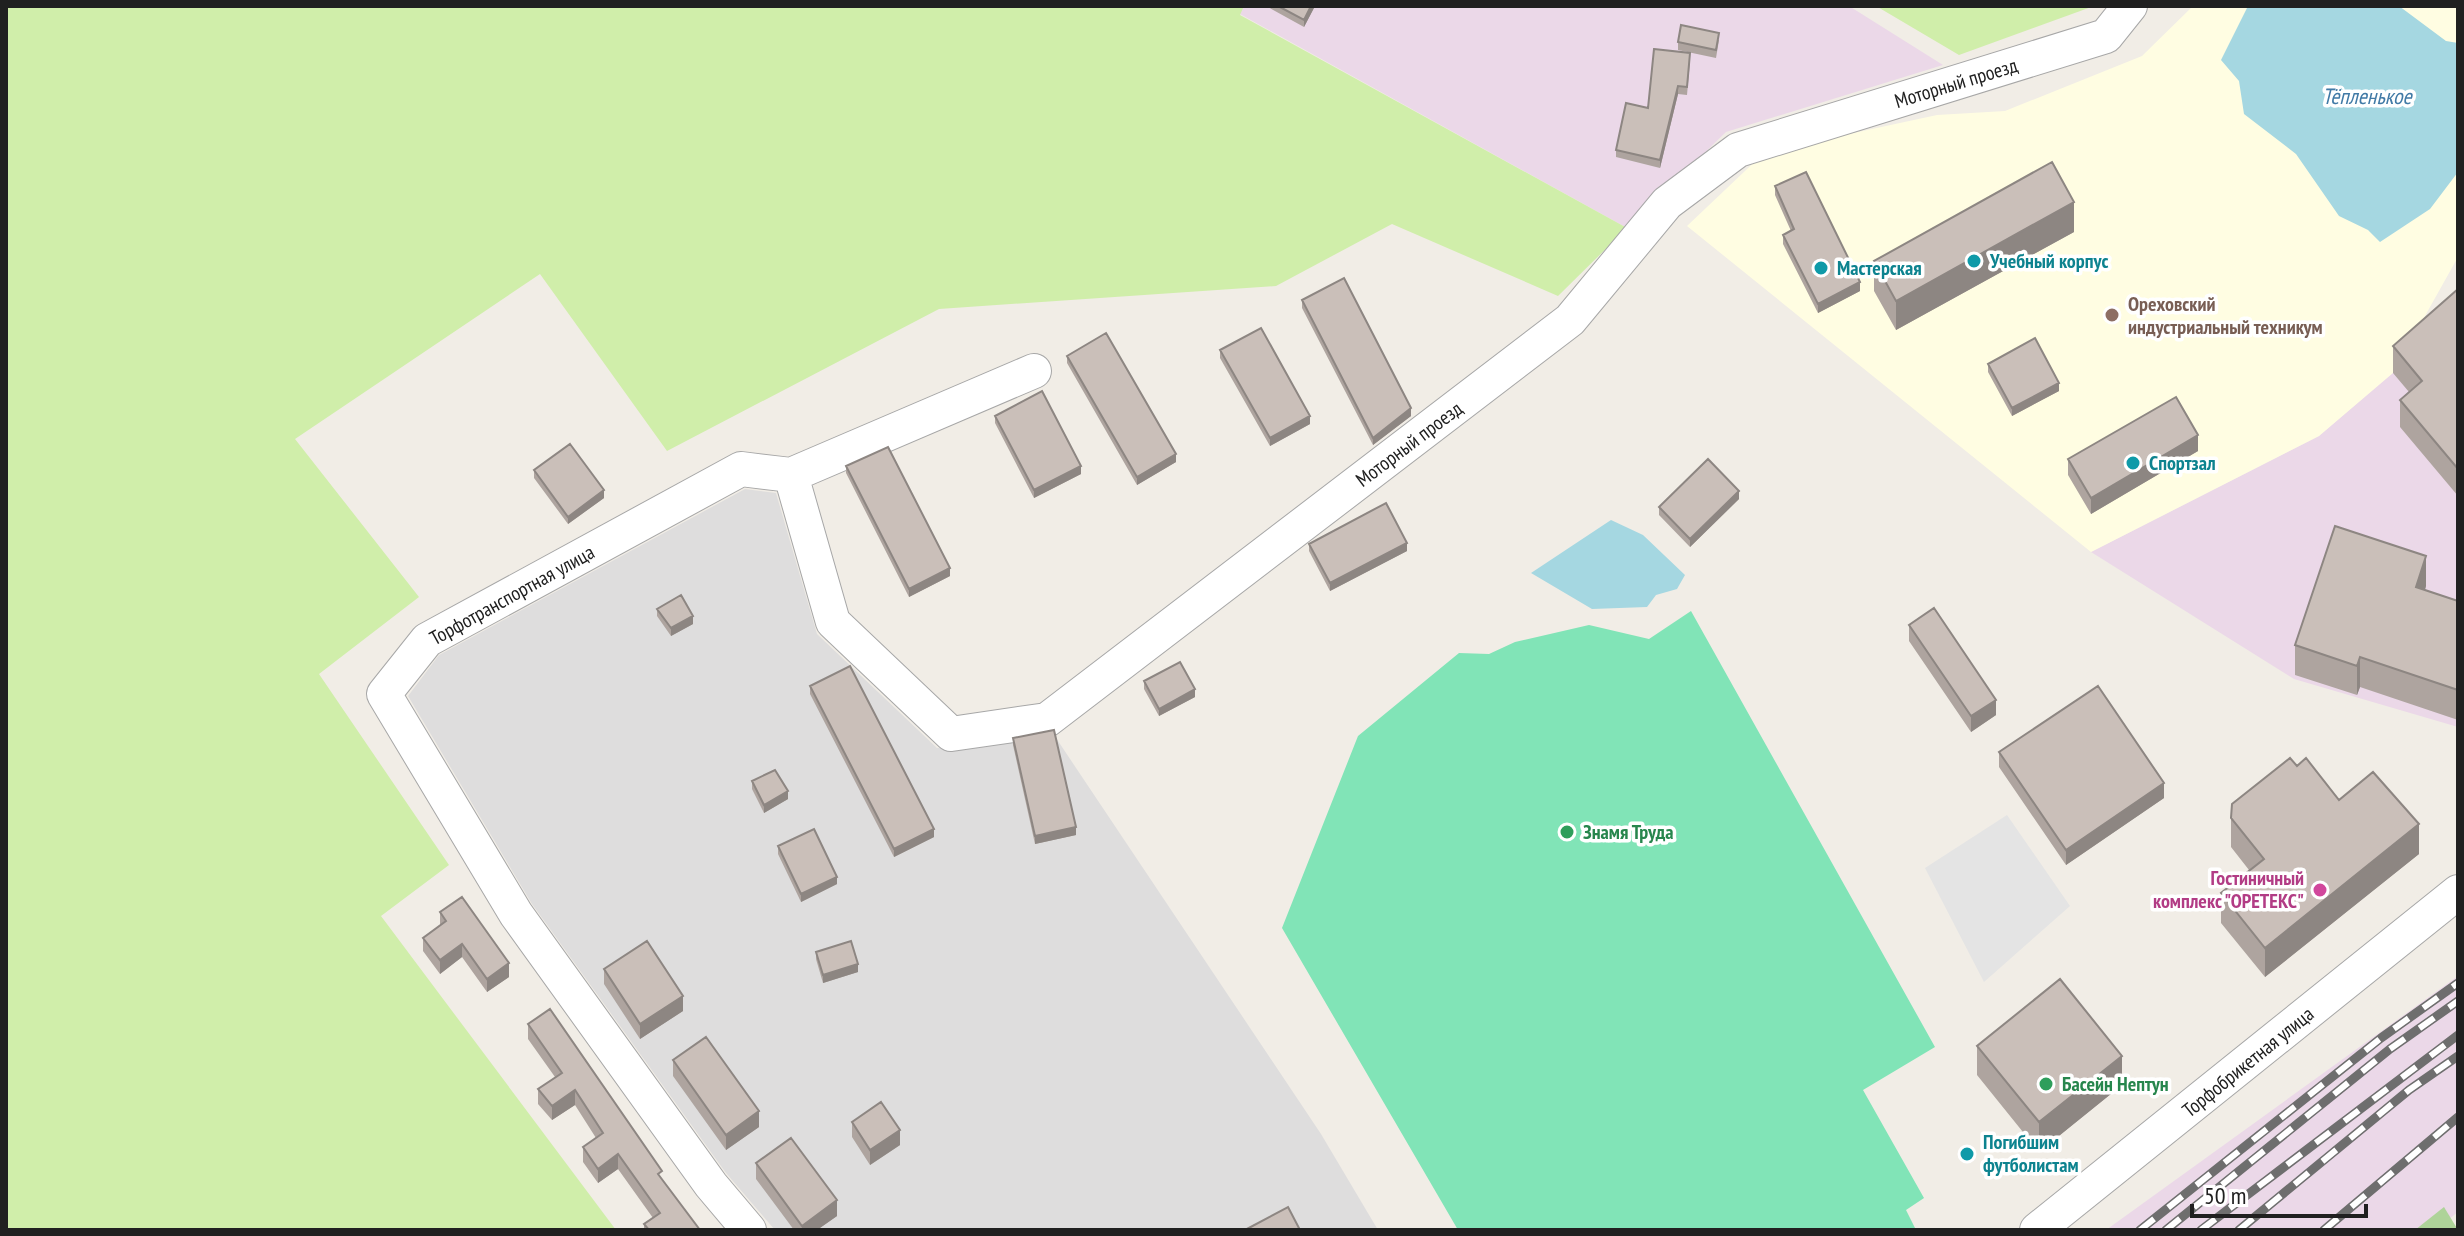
<svg xmlns="http://www.w3.org/2000/svg" width="2464" height="1236" font-family="'PT Sans Narrow',sans-serif">
	<style>
		.residential { fill: #dedddd }
		.industrial { fill: #ebd8e8 }
		.education { fill: #fffde2 }
		.grass { fill: #d0eeaa }
		.forest { fill: #aed399 }
		.pitch { fill: #81e4b7 }
		.parking { fill: #e4e4e4 }
		.water { fill: #a5d7e1 }
		.lines { fill: none; stroke-linecap: round; stroke-linejoin: round }
		.minor-casing { stroke: #a7a7a7; stroke-width: 36 }
		.minor { stroke: #fff; stroke-width: 34 }
		.rail-casing { stroke: #6e6e6e; stroke-width: 9 }
		.rail { stroke: #fff; stroke-width: 6; stroke-dasharray: 18; stroke-linecap: butt }
		.wall { fill: #aea49f }
		.shaded-wall { fill: #8d8682 }
		.building { fill: #cabfb9; stroke: #8d8682; stroke-width: 2 }
		.culture-dot { fill: #0f9aa8; stroke: #fff; stroke-width: 3 }
		.education-dot { fill: #8d6e63; stroke: #fff; stroke-width: 3 }
		.leisure-dot { fill: #2e9e5b; stroke: #fff; stroke-width: 3 }
		.hotel-dot { fill: #d1479c; stroke: #fff; stroke-width: 3 }
		.labels { text-anchor: middle; dominant-baseline: central; stroke-width: 7; stroke-linejoin: round; paint-order: stroke }
		.street-label { font-size: 20px; fill: #202020; stroke: #fff }
		.culture-label { font-size: 20px; font-weight: bold; fill: #0d838f; stroke: #fff; text-anchor: start }
		.education-label { font-size: 20px; font-weight: bold; fill: #785e54; stroke: #fff; text-anchor: start }
		.leisure-label { font-size: 20px; font-weight: bold; fill: #27864d; stroke: #fff; text-anchor: start }
		.hotel-label { font-size: 20px; font-weight: bold; fill: #b23c85; stroke: #fff; text-anchor: end }
		.water-label { font-size: 22px; font-style: italic; fill: #417aa6; stroke: #fff }
	</style>
	<rect width="100%" height="100%" fill="#f1ede6"/>
	<path class="residential" d="M 745,489 L 776,493 L 817,634 L 937,748 L 1056,738 L 1321,1134 L 1378,1230 L 775,1230 L 726,1173 L 532,904 L 408,696 L 439,655 Z"/>
	<path class="industrial" d="M 1244,6 L 1849,6 L 1943,65 L 1726,132 L 1627,228 L 1240,14 Z
		M 2458,316 L 2458,727 L 2294,679 L 2091,552 L 2319,436 Z
		M 2458,976 L 2458,1212 L 2435,1230 L 2106,1230 Z"/>
	<path class="education" d="M 2193,6 L 2458,6 L 2458,257 L 2393,373 L 2319,436 L 2091,552 L 1687,226 L 1765,152 L 1937,115 L 2005,111 L 2142,56 Z"/>
	<path class="grass" d="M 6,6 L 1244,6 L 1240,15 L 1627,228 L 1558,296 L 1392,224 L 1276,286 L 939,309 L 667,451 L 540,274 L 295,439 L 419,597 L 319,674 L 449,865 L 381,916 L 616,1230 L 6,1230 Z
		M 1876,6 L 2094,6 L 1959,55 Z"/>
	<path class="forest" d="M 2444,1207 L 2458,1230 L 2415,1230 Z"/>
	<path class="pitch" d="M 1691,611 L 1935,1047 L 1863,1090 L 1924,1198 L 1906,1210 L 1916,1230 L 1458,1230 L 1282,928 L 1358,736 L 1459,653 L 1489,654 L 1515,642 L 1589,625 L 1649,639 Z"/>
	<path class="parking" d="M 2007,815 L 2070,906 L 1984,982 L 1925,868 Z"/>
	<path class="water" d="M 2248,6 L 2399,6 L 2446,41 L 2458,43 L 2458,172 L 2430,209 L 2380,242 L 2368,230 L 2339,216 L 2296,154 L 2244,114 L 2239,81 L 2221,60 Z
		M 1611,520 L 1643,535 L 1685,575 L 1677,589 L 1656,595 L 1647,607 L 1592,609 L 1531,573 Z"/>
	<g class="lines">
		<defs>
			<path id="minor" d="M 791,475 L 833,622 L 951,734 L 1047,720 L 1570,320 L 1667,203 L 1738,150 L 2106,36 L 2130,6
				M 749,1230 L 711,1185 L 516,914 L 384,694 L 427,640 L 741,469 L 791,475 L 1034,371
				M 2037,1230 L 2458,892"/>
		</defs>
		<use href="#minor" class="minor-casing"/>
		<use href="#minor" class="minor"/>
		<defs>
			<path id="rail" d="M 2140,1230 L 2381,1038 L 2458,983
				M 2166,1230 L 2390,1049 L 2458,1001
				M 2201,1230 L 2458,1035
				M 2239,1230 L 2409,1090 L 2458,1056
				M 2324,1230 L 2458,1117"/>
		</defs>
		<use href="#rail" class="rail-casing"/>
		<use href="#rail" class="rail"/>
	</g>
	<path class="wall" d="M 1266,6 L 1315,6 L 1304,27 Z
		M 1719,40 L 1716,58 L 1678,50 L 1678,42 Z
		M 1690,61 L 1687,95 L 1678,94 L 1660,168 L 1616,157 L 1616,150 Z
		M 1775,186 L 1860,291 L 1818,313 L 1783,244 L 1783,235 L 1791,231 L 1775,195 Z
		M 2074,232 L 1896,330 L 1874,291 L 1874,261 Z
		M 2458,289 L 2458,496 L 2400,427 L 2400,400 L 2409,392 L 2393,373 L 2393,346 Z
		M 1302,300 L 1411,416 L 1373,445 L 1302,308 Z
		M 1220,350 L 1310,424 L 1270,446 L 1220,358 Z
		M 1067,356 L 1176,462 L 1137,485 L 1067,363 Z
		M 1988,364 L 2059,391 L 2012,416 L 1988,372 Z
		M 995,416 L 1081,474 L 1034,498 L 995,423 Z
		M 2198,451 L 2091,514 L 2068,475 L 2068,459 Z
		M 846,466 L 950,576 L 909,597 L 846,473 Z
		M 534,470 L 604,498 L 568,524 L 534,478 Z
		M 1739,499 L 1690,547 L 1659,515 L 1659,507 Z
		M 1309,544 L 1407,551 L 1330,591 L 1309,551 Z
		M 2426,586 L 2425,590 L 2458,601 L 2458,720 L 2360,687 L 2357,695 L 2295,675 L 2295,645 Z
		M 657,609 L 693,624 L 671,636 L 657,616 Z
		M 1909,625 L 1996,715 L 1971,732 L 1909,641 Z
		M 1144,681 L 1195,697 L 1159,716 L 1144,689 Z
		M 810,686 L 934,837 L 894,857 L 810,694 Z
		M 1013,738 L 1076,835 L 1035,844 L 1013,745 Z
		M 1999,752 L 2164,798 L 2066,865 L 1999,767 Z
		M 2297,766 L 2339,800 L 2419,854 L 2265,977 L 2221,923 L 2221,893 L 2249,870 L 2231,847 L 2231,818 Z
		M 752,781 L 788,799 L 764,813 L 752,789 Z
		M 778,846 L 837,884 L 801,902 L 778,854 Z
		M 440,912 L 509,977 L 487,992 L 462,957 L 440,974 L 423,951 L 423,938 L 440,925 Z
		M 816,952 L 858,972 L 823,983 L 816,959 Z
		M 604,969 L 683,1011 L 640,1039 L 604,984 Z
		M 528,1024 L 662,1180 L 700,1230 L 644,1230 L 644,1224 L 653,1218 L 618,1169 L 598,1183 L 583,1162 L 583,1147 L 596,1138 L 575,1105 L 552,1120 L 538,1104 L 538,1089 L 555,1077 L 528,1039 Z
		M 1977,1046 L 2122,1085 L 2039,1152 L 1977,1075 Z
		M 673,1060 L 759,1127 L 726,1150 L 673,1076 Z
		M 852,1122 L 900,1145 L 870,1165 L 852,1137 Z
		M 756,1163 L 837,1216 L 817,1230 L 794,1230 L 756,1179 Z"/>
	<path class="shaded-wall" d="M 1311,6 L 1315,6 L 1304,27 L 1304,20 Z
		M 1678,86 L 1678,94 L 1660,168 L 1660,160 Z
		M 2074,202 L 2074,232 L 1896,330 L 1896,301 Z
		M 1860,282 L 1860,291 L 1818,313 L 1818,304 Z
		M 2059,383 L 2059,391 L 2012,416 L 2012,408 Z
		M 1411,408 L 1411,416 L 1373,445 L 1373,438 Z
		M 1310,416 L 1310,424 L 1270,446 L 1270,438 Z
		M 2198,435 L 2198,451 L 2091,514 L 2091,498 Z
		M 1176,454 L 1176,462 L 1137,485 L 1137,477 Z
		M 1081,466 L 1081,474 L 1034,498 L 1034,490 Z
		M 604,490 L 604,498 L 568,524 L 568,517 Z
		M 1739,491 L 1739,499 L 1690,547 L 1690,539 Z
		M 1407,543 L 1407,551 L 1330,591 L 1330,583 Z
		M 2426,556 L 2426,586 L 2416,617 L 2416,587 Z
		M 950,568 L 950,576 L 909,597 L 909,589 Z
		M 693,616 L 693,624 L 671,636 L 671,628 Z
		M 2360,657 L 2360,687 L 2357,695 L 2357,666 Z
		M 1195,689 L 1195,697 L 1159,716 L 1159,709 Z
		M 1996,700 L 1996,715 L 1971,732 L 1971,716 Z
		M 2164,783 L 2164,798 L 2066,865 L 2066,850 Z
		M 788,791 L 788,799 L 764,813 L 764,805 Z
		M 2419,824 L 2419,854 L 2265,977 L 2265,948 Z
		M 1076,827 L 1076,835 L 1035,844 L 1035,836 Z
		M 934,829 L 934,837 L 894,857 L 894,849 Z
		M 837,877 L 837,884 L 801,902 L 801,894 Z
		M 462,944 L 462,957 L 440,974 L 440,960 Z
		M 509,963 L 509,977 L 487,992 L 487,979 Z
		M 858,964 L 858,972 L 823,983 L 823,975 Z
		M 683,996 L 683,1011 L 640,1039 L 640,1024 Z
		M 2122,1056 L 2122,1085 L 2039,1152 L 2039,1122 Z
		M 575,1090 L 575,1105 L 552,1120 L 552,1106 Z
		M 759,1111 L 759,1127 L 726,1150 L 726,1135 Z
		M 900,1130 L 900,1145 L 870,1165 L 870,1150 Z
		M 618,1154 L 618,1169 L 598,1183 L 598,1169 Z
		M 837,1200 L 837,1216 L 817,1230 L 802,1230 L 802,1226 Z"/>
	<path class="building" d="M 1278,6 L 1311,6 L 1304,20 Z
		M 1681,25 L 1719,33 L 1716,50 L 1678,42 Z
		M 1654,49 L 1690,53 L 1687,87 L 1678,86 L 1660,160 L 1616,150 L 1626,103 L 1648,108 Z
		M 2052,162 L 2074,202 L 1896,301 L 1874,261 Z
		M 1806,172 L 1860,282 L 1818,304 L 1783,235 L 1794,229 L 1775,186 Z
		M 1344,278 L 1411,408 L 1373,438 L 1302,300 Z
		M 2458,289 L 2458,469 L 2400,400 L 2422,381 L 2393,346 Z
		M 1261,328 L 1310,416 L 1270,438 L 1220,350 Z
		M 1106,333 L 1176,454 L 1137,477 L 1067,356 Z
		M 2035,338 L 2059,383 L 2012,408 L 1988,364 Z
		M 1042,391 L 1081,466 L 1034,490 L 995,416 Z
		M 2176,397 L 2198,435 L 2091,498 L 2068,459 Z
		M 570,444 L 604,490 L 568,517 L 534,470 Z
		M 888,447 L 950,568 L 909,589 L 846,466 Z
		M 1708,459 L 1739,491 L 1690,539 L 1659,507 Z
		M 1386,503 L 1407,543 L 1330,583 L 1309,544 Z
		M 2335,526 L 2426,556 L 2416,587 L 2458,601 L 2458,690 L 2360,657 L 2357,666 L 2295,645 Z
		M 681,595 L 693,616 L 671,628 L 657,609 Z
		M 1934,608 L 1996,700 L 1971,716 L 1909,625 Z
		M 1180,662 L 1195,689 L 1159,709 L 1144,681 Z
		M 850,666 L 934,829 L 894,849 L 810,686 Z
		M 2098,686 L 2164,783 L 2066,850 L 1999,752 Z
		M 1054,730 L 1076,827 L 1035,836 L 1013,738 Z
		M 2290,758 L 2297,766 L 2306,758 L 2339,800 L 2373,772 L 2419,824 L 2265,948 L 2221,893 L 2264,859 L 2231,818 L 2232,804 Z
		M 775,770 L 788,791 L 764,805 L 752,781 Z
		M 814,829 L 837,877 L 801,894 L 778,846 Z
		M 462,897 L 509,963 L 487,979 L 462,944 L 440,960 L 423,938 L 446,921 L 440,912 Z
		M 647,941 L 683,996 L 640,1024 L 604,969 Z
		M 851,941 L 858,964 L 823,975 L 816,952 Z
		M 2060,979 L 2122,1056 L 2039,1122 L 1977,1046 Z
		M 550,1009 L 662,1171 L 658,1174 L 700,1230 L 649,1230 L 644,1224 L 660,1213 L 618,1154 L 598,1169 L 583,1147 L 603,1133 L 575,1090 L 552,1106 L 538,1089 L 562,1073 L 528,1024 Z
		M 706,1037 L 759,1111 L 726,1135 L 673,1060 Z
		M 881,1102 L 900,1130 L 870,1150 L 852,1122 Z
		M 791,1138 L 837,1200 L 802,1226 L 756,1163 Z
		M 1288,1207 L 1300,1230 L 1245,1230 Z"/>
	<g class="culture-dot">
		<circle cx="1974" cy="261" r="8"/>
		<circle cx="1821" cy="268" r="8"/>
		<circle cx="2133" cy="463" r="8"/>
		<circle cx="1967" cy="1154" r="8"/>
	</g>
	<circle class="education-dot" cx="2112" cy="315" r="8"/>
	<g class="leisure-dot">
		<circle cx="1567" cy="832" r="8"/>
		<circle cx="2046" cy="1084" r="8"/>
	</g>
	<circle class="hotel-dot" cx="2320" cy="890" r="8"/>
	<g class="labels">
		<g class="street-label">
			<text transform="translate(1956 83) rotate(-17)">Моторный проезд</text>
			<text transform="translate(1409 444) rotate(-37)">Моторный проезд</text>
			<text transform="translate(512 595) rotate(-29)">Торфотранспортная улица</text>
			<text transform="translate(2248 1062) rotate(-39)">Торфобрикетная улица</text>
		</g>
		<g class="culture-label">
			<text x="1990" y="261">Учебный корпус</text>
			<text x="1837" y="268">Мастерская</text>
			<text x="2149" y="463">Спортзал</text>
			<text x="1983" y="1142">Погибшим<tspan x="1983" dy="23">футболистам</tspan></text>
		</g>
		<g class="education-label">
			<text x="2128" y="304">Ореховский<tspan x="2128" dy="23">индустриальный техникум</tspan></text>
		</g>
		<g class="leisure-label">
			<text x="1583" y="832">Знамя Труда</text>
			<text x="2062" y="1084">Басейн Нептун</text>
		</g>
		<g class="hotel-label">
			<text x="2304" y="878">Гостиничный<tspan x="2304" dy="23">комплекс "ОРЕТЕКС"</tspan></text>
		</g>
		<g class="water-label">
			<text x="2367" y="96">Тёпленькое</text>
		</g>
	</g>
	<rect width="2464" height="1236" fill="none" stroke="#202020" stroke-width="16"/>
	<path d="M2192 1204v12h174v-12" fill="none" stroke="#202020" stroke-width="4"/>
	<text x="2204" y="1204" font-size="24" fill="#202020" stroke="#ffffff" stroke-width="6" paint-order="stroke">50 m</text>
</svg>
